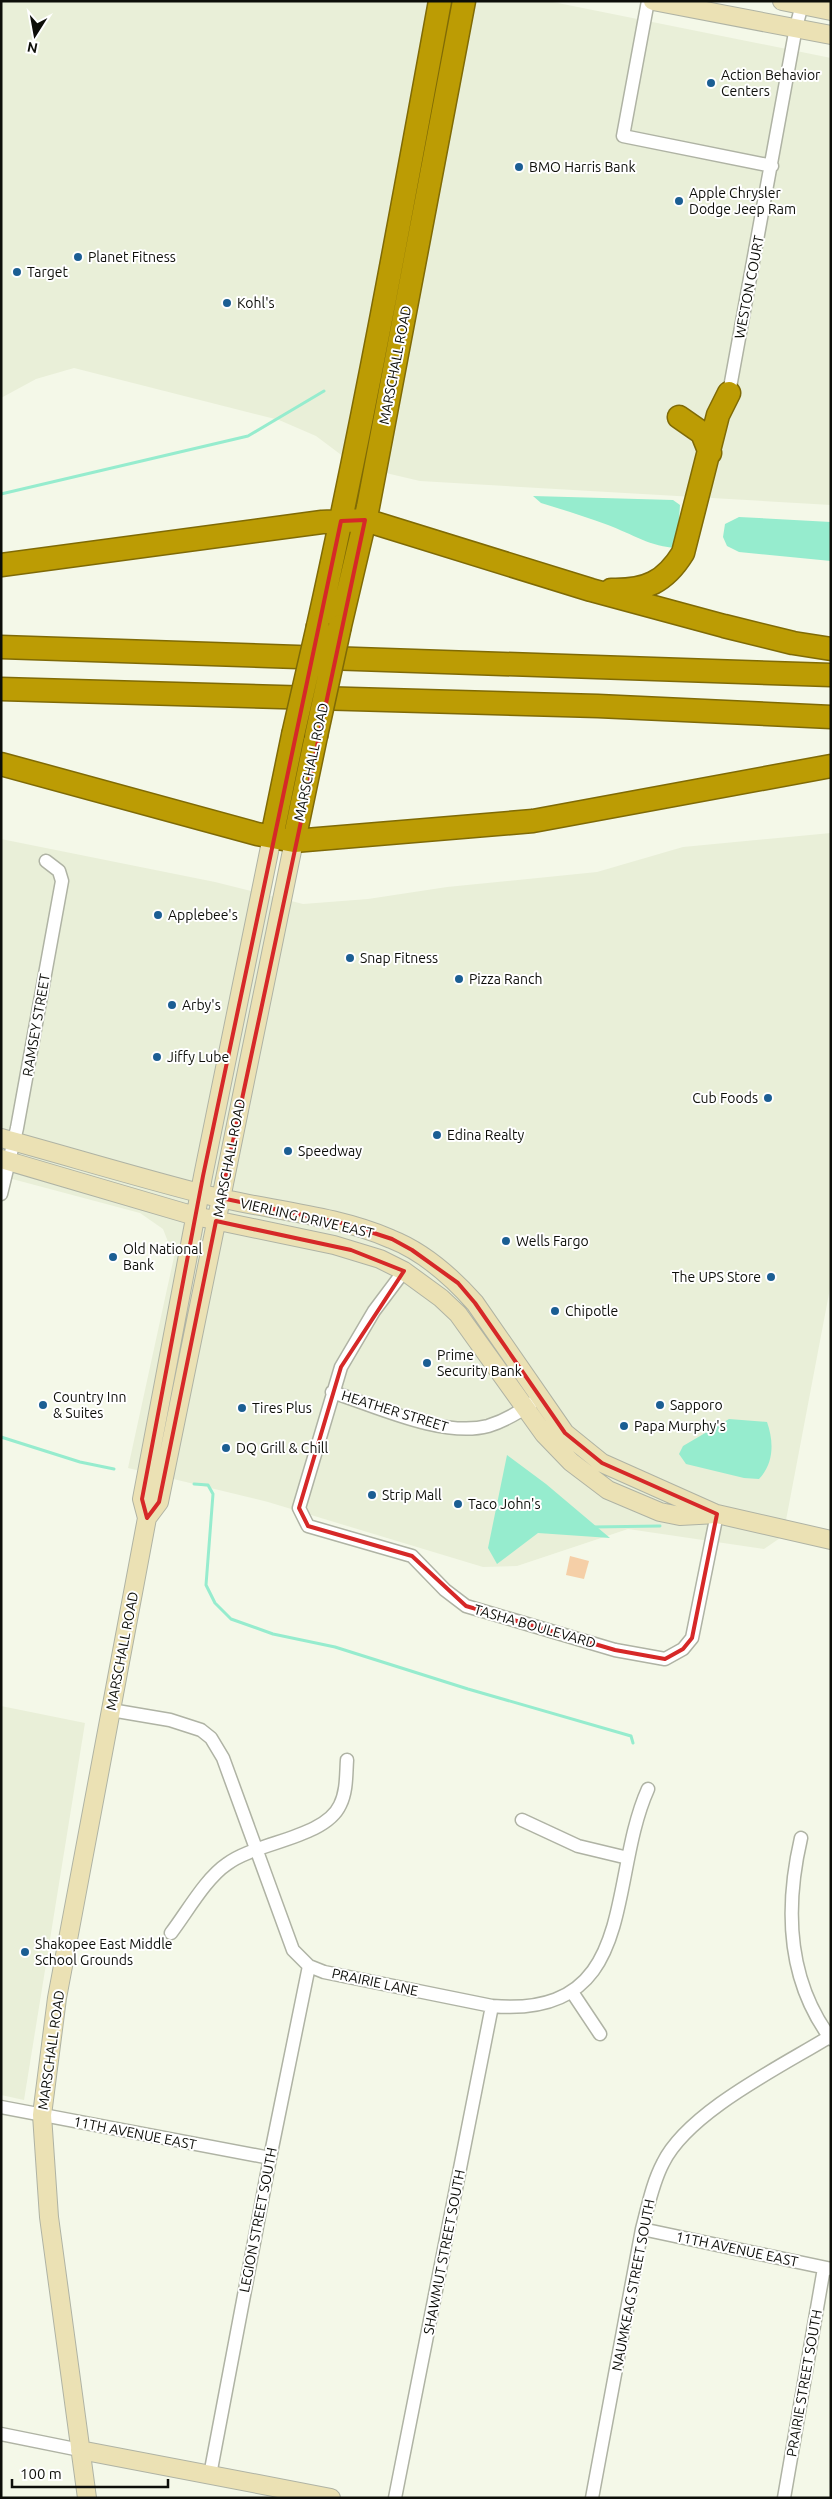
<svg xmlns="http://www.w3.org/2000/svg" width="832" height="2499" font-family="Ubuntu,sans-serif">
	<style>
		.built { fill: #e9efd8 }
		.green { fill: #f5cfa7 }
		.water { fill: #96ecce }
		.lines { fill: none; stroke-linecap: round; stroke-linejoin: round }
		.stream { stroke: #96ecce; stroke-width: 3 }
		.street-casing { stroke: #afb3a4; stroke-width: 15 }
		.secondary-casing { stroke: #afb3a4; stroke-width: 20 }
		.highway-casing { stroke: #7f6a06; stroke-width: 25 }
		.street { stroke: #fff; stroke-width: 12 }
		.secondary { stroke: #ebe1b4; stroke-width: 18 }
		.highway { stroke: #bc9c04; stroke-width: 22 }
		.highway-bridge-casing { stroke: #7f6a06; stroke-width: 25; stroke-linecap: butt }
		.highway-bridge { stroke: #bc9c04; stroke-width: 22 }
		.marked { fill: none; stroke: #d62828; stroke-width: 4; stroke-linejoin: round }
		.poi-dot { fill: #1b5e93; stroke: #fff; stroke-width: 2 }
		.labels { text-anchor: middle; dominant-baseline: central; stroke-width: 4; stroke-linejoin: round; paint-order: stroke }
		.poi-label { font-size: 14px; fill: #0d0e09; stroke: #fff; text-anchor: start }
		.street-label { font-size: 14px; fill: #0d0e09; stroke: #fff }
	</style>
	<rect width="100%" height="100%" fill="#f4f8e8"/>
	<path class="built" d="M 1,1 L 548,1 L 831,58 L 831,505 L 420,481 L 356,466 L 316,436 L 279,420 L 74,368 L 36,379 L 1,398 Z
		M 831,833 L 831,1283 L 783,1536 L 764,1549 L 628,1529 L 517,1566 L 483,1567 L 268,1502 L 128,1468 L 174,1257 L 163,1229 L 140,1213 L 1,1176 L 1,839 L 215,882 L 303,904 L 368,899 L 447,887 L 597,872 L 683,847 Z
		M 1,1706 L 85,1723 L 24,2100 L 1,2095 Z"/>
	<path class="green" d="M 570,1556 L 589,1561 L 584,1579 L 566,1575 Z"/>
	<path class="water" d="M 533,496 L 673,500 L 680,505 L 677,548 C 651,547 632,534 608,525 C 586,517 564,510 541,503 Z
		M 739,517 L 831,522 L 831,561 L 739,552 L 727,546 L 723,537 L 725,524 Z
		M 729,1419 L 767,1422 C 774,1442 774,1463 759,1479 L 744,1478 L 686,1464 L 679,1454 L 683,1446 Z
		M 507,1455 L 546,1484 L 610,1538 L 538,1533 L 497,1564 L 488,1548 Z"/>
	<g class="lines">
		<path class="stream" d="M 1,494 L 248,436 L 324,391
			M 1,1437 L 80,1462 L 114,1469
			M 194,1484 L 208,1485 L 213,1494 L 206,1585 L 215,1603 L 231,1619 L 273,1634 L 335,1647 L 468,1689 L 631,1736 L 633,1743
			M 593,1527 L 660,1526"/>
		<defs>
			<path id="street" d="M 648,1 L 623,136 L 772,166
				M 729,393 L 796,27 L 803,1
				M 1,1194 L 17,1128 L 62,881 L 59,871 L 46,861
				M 404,1271 L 374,1311 L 341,1367 L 299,1508 L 308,1526 L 412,1556 L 445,1590 L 466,1606 L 615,1650 L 665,1659 L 683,1649 L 692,1638 L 717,1514
				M 332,1392 C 376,1406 443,1438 488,1426 C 504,1421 518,1413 532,1403
				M 111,1710 L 170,1720 L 201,1730 L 211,1738 L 223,1758 L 293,1950 L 309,1966 L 324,1972 L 492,2006 C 640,2019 607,1880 648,1789
				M 522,1820 L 578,1846 L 628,1858
				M 801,1838 C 785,1907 787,1980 831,2039
				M 171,1933 C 187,1912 206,1878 227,1864 C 256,1842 325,1838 340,1805 C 347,1791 346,1774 347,1760
				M 572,1992 L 600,2034
				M 1,2107 L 270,2158
				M 642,2229 L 831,2269
				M 1,2434 L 80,2450
				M 210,2475 L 270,2158 L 309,1966
				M 395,2498 L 492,2006
				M 592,2498 L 642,2229 C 648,2207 652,2184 663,2163 C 688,2112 780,2067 829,2037
				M 784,2498 L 824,2268"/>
			<path id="secondary" d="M 653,1 L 831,35
				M 782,1 L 831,11
				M 1,1138 C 67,1156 133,1176 199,1193 C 262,1210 331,1213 391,1239 C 424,1252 452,1277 475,1303 L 565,1433 L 602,1463 L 714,1513
				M 1,1159 L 195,1216 L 334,1245 L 380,1259 L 404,1271 L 441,1298 L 458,1314 L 544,1434 L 571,1462 L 608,1490 L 660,1512 L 680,1516 L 717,1514 L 831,1540
				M 147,1518 L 159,1502 L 294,841
				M 80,2450 L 331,2498
				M 87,2498 L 49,2217 L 42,2115 L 57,1998 L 147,1518 L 142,1499 L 203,1176 L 272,837"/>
			<path id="highway" d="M 679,417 L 702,433 L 710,453
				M 1,565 L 322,522 L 365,520 L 591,590 L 724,626 L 793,643 L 831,649
				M 611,590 C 646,591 665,582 683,553 L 718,415 L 729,393
				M 318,626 C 364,419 402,210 440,1
				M 340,626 L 368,507 L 464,1
				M 1,647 L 831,675
				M 1,689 L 598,706 L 831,717
				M 1,764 L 257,834 L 294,841 L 533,821 L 831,766
				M 272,837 L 293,735
				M 294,841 L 316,736"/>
		</defs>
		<use href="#street" class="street-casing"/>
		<use href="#secondary" class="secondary-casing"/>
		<use href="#highway" class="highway-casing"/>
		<use href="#street" class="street"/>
		<use href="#secondary" class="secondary"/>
		<use href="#highway" class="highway"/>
		<defs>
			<path id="highway-bridge" d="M 293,735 L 318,626
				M 316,736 L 340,626"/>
		</defs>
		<use href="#highway-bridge" class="highway-bridge-casing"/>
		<use href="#highway-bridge" class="highway-bridge"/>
	</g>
	<path class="marked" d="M 365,520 L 221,1198 L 346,1224 L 392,1239 L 412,1250 L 458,1283 L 475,1303 L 565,1433 L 602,1463 L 717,1514 L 692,1638 L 683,1649 L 665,1659 L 615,1650 L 466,1606 L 412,1556 L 308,1526 L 299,1508 L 341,1367 L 404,1271 L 351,1250 L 216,1221 L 159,1502 L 147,1518 L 142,1499 L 203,1176 L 341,521 Z"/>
	<g class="poi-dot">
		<circle cx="711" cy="83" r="5"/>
		<circle cx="519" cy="167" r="5"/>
		<circle cx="679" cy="201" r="5"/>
		<circle cx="78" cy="257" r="5"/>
		<circle cx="17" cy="272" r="5"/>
		<circle cx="227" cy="303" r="5"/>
		<circle cx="158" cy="915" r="5"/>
		<circle cx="350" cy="958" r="5"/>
		<circle cx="459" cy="979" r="5"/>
		<circle cx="172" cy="1005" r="5"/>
		<circle cx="157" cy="1057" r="5"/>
		<circle cx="768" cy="1098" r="5"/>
		<circle cx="437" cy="1135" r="5"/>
		<circle cx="288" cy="1151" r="5"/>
		<circle cx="506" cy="1241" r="5"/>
		<circle cx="113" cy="1257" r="5"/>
		<circle cx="771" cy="1277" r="5"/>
		<circle cx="555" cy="1311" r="5"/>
		<circle cx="427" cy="1363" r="5"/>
		<circle cx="43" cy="1405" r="5"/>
		<circle cx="660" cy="1405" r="5"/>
		<circle cx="242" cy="1408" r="5"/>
		<circle cx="624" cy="1426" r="5"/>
		<circle cx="226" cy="1448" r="5"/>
		<circle cx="372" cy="1495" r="5"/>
		<circle cx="458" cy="1504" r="5"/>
		<circle cx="25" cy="1952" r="5"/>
	</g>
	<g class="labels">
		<g class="poi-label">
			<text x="721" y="75">Action Behavior<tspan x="721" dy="16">Centers</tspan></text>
			<text x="529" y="167">BMO Harris Bank</text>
			<text x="689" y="193">Apple Chrysler<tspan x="689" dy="16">Dodge Jeep Ram</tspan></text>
			<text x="88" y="257">Planet Fitness</text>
			<text x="27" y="272">Target</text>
			<text x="237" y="303">Kohl's</text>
			<text x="168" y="915">Applebee's</text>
			<text x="360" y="958">Snap Fitness</text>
			<text x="469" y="979">Pizza Ranch</text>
			<text x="182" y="1005">Arby's</text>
			<text x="167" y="1057">Jiffy Lube</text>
			<text x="758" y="1098" text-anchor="end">Cub Foods</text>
			<text x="447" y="1135">Edina Realty</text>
			<text x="298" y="1151">Speedway</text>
			<text x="516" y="1241">Wells Fargo</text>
			<text x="123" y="1249">Old National<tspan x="123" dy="16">Bank</tspan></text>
			<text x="761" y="1277" text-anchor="end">The UPS Store</text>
			<text x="565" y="1311">Chipotle</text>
			<text x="437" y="1355">Prime<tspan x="437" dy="16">Security Bank</tspan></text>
			<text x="53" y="1397">Country Inn<tspan x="53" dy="16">&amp; Suites</tspan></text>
			<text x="670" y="1405">Sapporo</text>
			<text x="252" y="1408">Tires Plus</text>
			<text x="634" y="1426">Papa Murphy's</text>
			<text x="236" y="1448">DQ Grill &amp; Chill</text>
			<text x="382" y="1495">Strip Mall</text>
			<text x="468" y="1504">Taco John's</text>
			<text x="35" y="1944">Shakopee East Middle<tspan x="35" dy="16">School Grounds</tspan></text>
		</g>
		<g class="street-label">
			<text transform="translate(749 287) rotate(-79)">WESTON COURT</text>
			<text transform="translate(395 365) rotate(-79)">MARSCHALL ROAD</text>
			<text transform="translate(311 762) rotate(-78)">MARSCHALL ROAD</text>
			<text transform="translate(36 1025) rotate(-80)">RAMSEY STREET</text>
			<text transform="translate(229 1158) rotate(-79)">MARSCHALL ROAD</text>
			<text transform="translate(307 1218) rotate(13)">VIERLING DRIVE EAST</text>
			<text transform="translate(395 1411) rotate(17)">HEATHER STREET</text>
			<text transform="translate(535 1626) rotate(16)">TASHA BOULEVARD</text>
			<text transform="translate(122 1651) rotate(-79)">MARSCHALL ROAD</text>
			<text transform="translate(375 1982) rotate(12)">PRAIRIE LANE</text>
			<text transform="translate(51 2050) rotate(-82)">MARSCHALL ROAD</text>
			<text transform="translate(135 2133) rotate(11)">11TH AVENUE EAST</text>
			<text transform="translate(258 2220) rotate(-79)">LEGION STREET SOUTH</text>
			<text transform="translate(737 2249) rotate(12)">11TH AVENUE EAST</text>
			<text transform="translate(444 2252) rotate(-79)">SHAWMUT STREET SOUTH</text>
			<text transform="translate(633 2285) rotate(-79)">NAUMKEAG STREET SOUTH</text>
			<text transform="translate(804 2383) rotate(-80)">PRAIRIE STREET SOUTH</text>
		</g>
	</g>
	<rect width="832" height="2499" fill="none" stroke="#0d0e09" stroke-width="5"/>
	<g transform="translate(35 35) rotate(191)" stroke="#ffffff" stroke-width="4" paint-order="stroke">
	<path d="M0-4L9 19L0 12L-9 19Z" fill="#0d0e09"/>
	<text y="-8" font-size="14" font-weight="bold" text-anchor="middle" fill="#0d0e09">N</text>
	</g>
	<path d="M12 2479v8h156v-8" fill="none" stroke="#0d0e09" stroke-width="2.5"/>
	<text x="20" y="2479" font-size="15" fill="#0d0e09" stroke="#ffffff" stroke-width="4" paint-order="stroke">100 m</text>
</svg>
